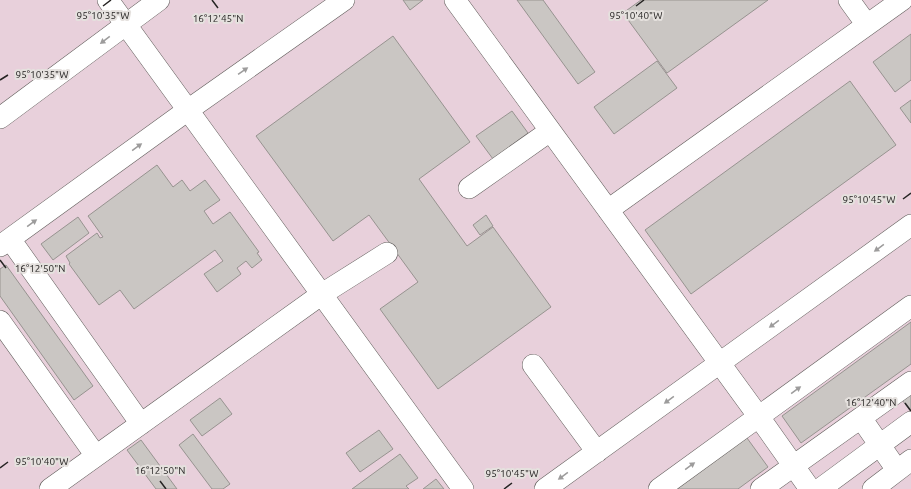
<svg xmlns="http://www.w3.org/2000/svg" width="911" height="489" font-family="Ubuntu,sans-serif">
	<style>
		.industrial { fill: #e8d0db }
		.building { fill: #cac6c3; stroke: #979390 }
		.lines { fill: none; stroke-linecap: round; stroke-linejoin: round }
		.minor-casing { stroke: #625e5c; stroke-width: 22 }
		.minor { stroke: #fff; stroke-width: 21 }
		.oneway { fill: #9d9c9c }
		.ticks { fill: none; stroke: #262423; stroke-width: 1.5 }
		.ticks-label { font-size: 10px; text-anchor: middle; fill: #262423; stroke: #e5e1de; stroke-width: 4; stroke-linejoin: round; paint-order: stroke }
	</style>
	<rect width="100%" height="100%" fill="#e5e1de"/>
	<path class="industrial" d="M 0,0 L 911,0 L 911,489 L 0,489 Z"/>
	<path class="building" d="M 403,0 L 423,0 L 410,10 Z
		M 517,0 L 543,0 L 595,72 L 578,84 Z
		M 641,0 L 768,0 L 667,73 L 623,13 Z
		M 911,34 L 911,80 L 895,92 L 873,62 Z
		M 393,36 L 470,142 L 419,179 L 467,246 L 493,227 L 551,307 L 438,389 L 380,309 L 418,282 L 369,215 L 333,241 L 256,136 Z
		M 657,61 L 677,88 L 614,134 L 594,107 Z
		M 850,81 L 896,145 L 691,294 L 645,230 Z
		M 911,100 L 911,123 L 900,108 Z
		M 512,111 L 528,133 L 493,159 L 476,136 Z
		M 157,165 L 173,187 L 182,180 L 190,191 L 205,180 L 220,200 L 204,211 L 213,224 L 230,212 L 259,252 L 257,253 L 262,260 L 252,268 L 246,261 L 237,268 L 241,274 L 217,292 L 204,274 L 223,261 L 215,250 L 134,309 L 120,290 L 99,305 L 69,264 L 70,263 L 66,256 L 97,233 L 100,238 L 103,237 L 88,216 Z
		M 486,215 L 493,226 L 480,235 L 473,225 Z
		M 78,217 L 89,233 L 53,260 L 41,244 Z
		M 6,265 L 93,386 L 74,400 L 0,296 L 0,269 Z
		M 911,322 L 911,364 L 801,443 L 782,416 Z
		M 911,389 L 911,412 L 900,397 Z
		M 220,398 L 232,414 L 202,436 L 190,420 Z
		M 379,430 L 393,449 L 360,472 L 346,453 Z
		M 193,434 L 230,484 L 223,489 L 212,489 L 179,445 Z
		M 747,438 L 768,467 L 738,489 L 677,489 Z
		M 141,440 L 177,489 L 156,489 L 127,450 Z
		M 400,454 L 418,478 L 406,486 L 409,489 L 352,489 Z
		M 436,479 L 444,489 L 423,489 Z"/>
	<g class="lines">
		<defs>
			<path id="minor" d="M 108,0 L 463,489
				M 455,0 L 759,417 L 810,489
				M 849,0 L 867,25
				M 0,118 L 159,0
				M 469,188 L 550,131
				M 608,210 L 902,0
				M 10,239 L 141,424
				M 0,246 L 188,110 L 344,0
				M 0,321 L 96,456
				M 533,365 L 597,452
				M 861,418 L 897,470
				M 50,489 L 322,294 L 387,253
				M 545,489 L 911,225
				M 659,489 L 911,306
				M 761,489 L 911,382
				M 820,489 L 911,422
				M 873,489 L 911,460"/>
		</defs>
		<use href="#minor" class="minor-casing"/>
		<use href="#minor" class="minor"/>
	</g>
	<defs><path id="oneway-solid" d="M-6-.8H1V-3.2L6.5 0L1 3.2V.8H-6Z"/></defs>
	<g class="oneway">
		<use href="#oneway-solid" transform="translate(105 40) rotate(143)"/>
		<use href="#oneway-solid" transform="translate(243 71) rotate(-35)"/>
		<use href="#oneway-solid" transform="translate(137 147) rotate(-36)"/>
		<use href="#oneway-solid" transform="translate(32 223) rotate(-36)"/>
		<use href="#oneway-solid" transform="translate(879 248) rotate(144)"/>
		<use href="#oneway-solid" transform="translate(774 324) rotate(144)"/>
		<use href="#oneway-solid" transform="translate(796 390) rotate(-36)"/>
		<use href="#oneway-solid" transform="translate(669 400) rotate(144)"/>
		<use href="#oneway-solid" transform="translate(690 466) rotate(-36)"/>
		<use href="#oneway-solid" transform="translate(563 476) rotate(144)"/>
	</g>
	<path class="ticks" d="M 212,0 L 218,8M 103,6 L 111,0M 636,6 L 644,0M 0,80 L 8,75M 903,199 L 911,193M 0,260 L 6,268M 905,403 L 911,411M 0,468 L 8,462M 160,481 L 166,489M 504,489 L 512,483"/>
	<g class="ticks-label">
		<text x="103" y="19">95°10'35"W</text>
		<text x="636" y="19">95°10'40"W</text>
		<text x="218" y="22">16°12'45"N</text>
		<text x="42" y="78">95°10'35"W</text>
		<text x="869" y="203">95°10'45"W</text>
		<text x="40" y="272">16°12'50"N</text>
		<text x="871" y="406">16°12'40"N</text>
		<text x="42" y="465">95°10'40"W</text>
		<text x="160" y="474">16°12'50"N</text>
		<text x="512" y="477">95°10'45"W</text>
	</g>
</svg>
